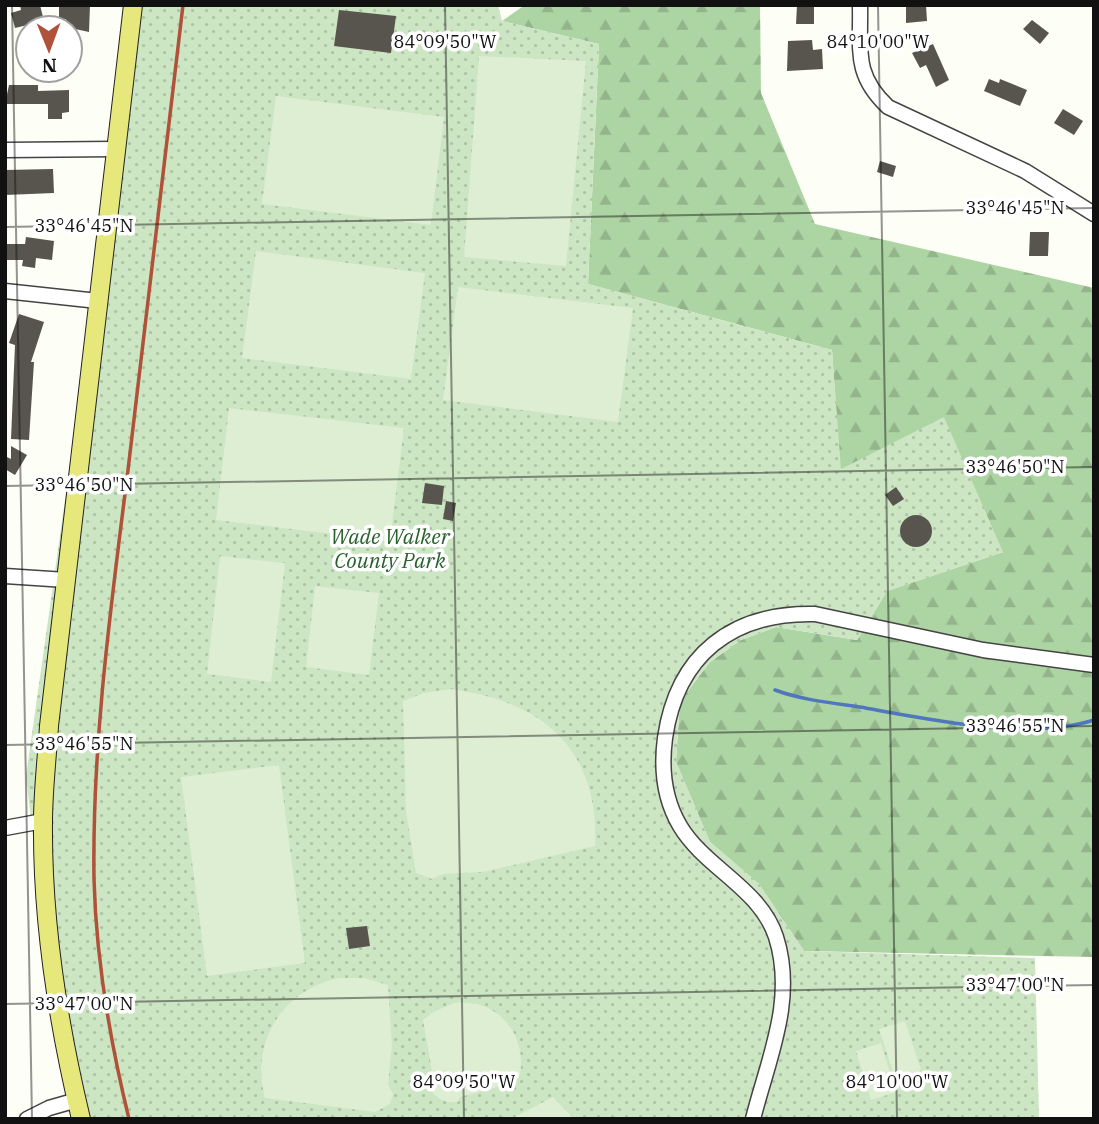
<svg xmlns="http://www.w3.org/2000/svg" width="1099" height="1124" font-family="'IBM Plex Serif',serif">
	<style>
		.forest { fill: url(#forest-firs) }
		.park { fill: url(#park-dots) }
		.pitch { fill: #deeed3 }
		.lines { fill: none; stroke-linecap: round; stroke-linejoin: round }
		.stream { stroke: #5076bd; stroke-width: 3.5 }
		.building { fill: #58554e }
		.minor-casing { stroke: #444; stroke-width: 17 }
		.major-casing { stroke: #222; stroke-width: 20 }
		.minor { stroke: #fff; stroke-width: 14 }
		.major { stroke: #e7e87c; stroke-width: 18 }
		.rail { stroke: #b05139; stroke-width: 3.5 }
		.ticks { fill: none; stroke: #111; stroke-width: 2; stroke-opacity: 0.45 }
		.labels { text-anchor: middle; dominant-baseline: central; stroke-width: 7; stroke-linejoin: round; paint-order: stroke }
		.park-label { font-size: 21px; font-style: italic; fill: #28612b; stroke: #fff }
		.ticks-label { font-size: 18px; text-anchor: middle; fill: #111; stroke: #fff; stroke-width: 7; stroke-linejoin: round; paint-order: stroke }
	</style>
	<defs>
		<pattern id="forest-firs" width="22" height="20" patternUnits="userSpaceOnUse" patternTransform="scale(1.75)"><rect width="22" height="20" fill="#add4a3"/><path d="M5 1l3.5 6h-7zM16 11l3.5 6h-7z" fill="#94b58b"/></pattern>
		<pattern id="park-dots" width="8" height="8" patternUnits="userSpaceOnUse" patternTransform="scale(1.75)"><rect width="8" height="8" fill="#cce5c2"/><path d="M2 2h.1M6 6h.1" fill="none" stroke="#aec3a6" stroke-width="1.8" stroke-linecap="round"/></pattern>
	</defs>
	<rect width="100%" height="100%" fill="#fdfef6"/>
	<path class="forest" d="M 525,5 L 760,5 L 761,93 L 815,224 L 1094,288 L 1094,957 L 804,951 L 759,884 L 710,842 L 676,762 L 680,701 L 710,662 L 741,640 L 776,627 L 857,640 L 887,591 L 1003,552 L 840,469 L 832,350 L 588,284 L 599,44 L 502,21 Z"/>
	<path class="park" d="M 135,5 L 498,5 L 502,21 L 599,44 L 588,284 L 832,350 L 841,469 L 944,417 L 1003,552 L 887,591 L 857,640 L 776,627 L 741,640 L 710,662 L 680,700 L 676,762 L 710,842 L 759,884 L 804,951 L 1035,958 L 1039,1119 L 80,1119 L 60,1069 L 26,776 Z"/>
	<path class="pitch" d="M 479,56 L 586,61 L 566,266 L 464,257 Z
		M 276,96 L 444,117 L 431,225 L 262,204 Z
		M 256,251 L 425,273 L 411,379 L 242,358 Z
		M 458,287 L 633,308 L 618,422 L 443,400 Z
		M 229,408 L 404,428 L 390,541 L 216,520 Z
		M 220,556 L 285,563 L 271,682 L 207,674 Z
		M 315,586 L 379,593 L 369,675 L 306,667 Z
		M 450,689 C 541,700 600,749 595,846 L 483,872 L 443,874 L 432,879 L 416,873 L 406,812 L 403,701 L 424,693 Z
		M 279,765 L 305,963 L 207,976 L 181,777 Z
		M 339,978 L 364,978 L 388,985 L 392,1045 L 388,1084 L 393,1094 L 390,1104 L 375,1112 L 265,1098 C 250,1042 282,990 339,978 Z
		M 454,1003 C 498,998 527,1034 520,1075 L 494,1088 L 460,1097 L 458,1102 C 446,1103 435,1100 430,1087 L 434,1083 L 423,1020 L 433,1012 Z
		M 905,1021 L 921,1070 L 895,1078 L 879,1029 Z
		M 881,1043 L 896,1092 L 871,1100 L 856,1051 Z
		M 553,1097 L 574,1119 L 511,1119 Z"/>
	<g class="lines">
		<path class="stream" d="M 775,690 C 802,700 832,703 860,707 C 927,719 1029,741 1094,720"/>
	</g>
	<path class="building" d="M 20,5 L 40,5 L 44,21 L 15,28 L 11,13 L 21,10 Z
		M 59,5 L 90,5 L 89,32 L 66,27 L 66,19 L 59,19 Z
		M 797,5 L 814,5 L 814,24 L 796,24 Z
		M 906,5 L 926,5 L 927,21 L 906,23 Z
		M 339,10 L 396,16 L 391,53 L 334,46 Z
		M 1032,20 L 1049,33 L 1040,44 L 1023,29 Z
		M 812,40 L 813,50 L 822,49 L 823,69 L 787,71 L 788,41 Z
		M 933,44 L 949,80 L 936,87 L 926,65 L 920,68 L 912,53 Z
		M 989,79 L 999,83 L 1000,79 L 1027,90 L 1020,106 L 984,91 Z
		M 9,85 L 38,85 L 38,91 L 69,90 L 69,112 L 62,113 L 62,119 L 48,119 L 48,104 L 5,104 Z
		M 1063,109 L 1083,121 L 1074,135 L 1054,123 Z
		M 880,161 L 896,166 L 893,177 L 877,172 Z
		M 53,169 L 54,193 L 5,195 L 5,170 Z
		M 1030,232 L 1049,232 L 1048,256 L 1029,256 Z
		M 26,237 L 54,241 L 52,260 L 36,258 L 35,268 L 22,266 L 23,260 L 5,260 L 5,244 L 25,244 Z
		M 19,314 L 44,322 L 31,362 L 34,362 L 29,440 L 11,439 L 15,345 L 9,343 Z
		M 11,446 L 27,455 L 15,475 L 5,469 L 5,456 L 11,459 Z
		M 425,483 L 444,486 L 442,505 L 422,503 Z
		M 896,487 L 904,499 L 893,506 L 885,495 Z
		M 446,501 L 456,503 L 453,521 L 443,519 Z
		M900 531a16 16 0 1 1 32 0a16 16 0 1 1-32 0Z
		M 367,926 L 370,946 L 349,949 L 346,928 Z"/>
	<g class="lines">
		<defs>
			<path id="minor" d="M 860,5 C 861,50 853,74 888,107 L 1025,171 L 1094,214
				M 5,150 L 116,149
				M 5,291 L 98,301
				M 5,576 L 66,580
				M 5,828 L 43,821
				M 27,1119 L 49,1108 L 77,1100
				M 753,1119 C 768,1059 796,1000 776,937 C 760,888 705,868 680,826 C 664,799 661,768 665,738 C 677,655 732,612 815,614 L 983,650 L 1094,665"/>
			<path id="major" d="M 81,1119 C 58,1023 42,921 43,822 C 43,790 47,758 49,726 L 133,5"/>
		</defs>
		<use href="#minor" class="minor-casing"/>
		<use href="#major" class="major-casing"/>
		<use href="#minor" class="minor"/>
		<use href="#major" class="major"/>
		<path class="rail" d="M 129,1119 C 110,1041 96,959 94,879 C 92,742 111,606 128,470 C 146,315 165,160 183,5"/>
	</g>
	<path class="ticks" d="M 12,5 L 32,1119M 445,5 L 464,1119M 878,5 L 897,1119M 5,227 L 1094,208M 5,486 L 1094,467M 5,745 L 1094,726M 5,1004 L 1094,985"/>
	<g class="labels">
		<g class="park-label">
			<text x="390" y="536">Wade Walker<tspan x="390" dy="24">County Park</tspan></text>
		</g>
	</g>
	<g class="ticks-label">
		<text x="445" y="48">84°09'50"W</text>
		<text x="878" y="48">84°10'00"W</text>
		<text x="1015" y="214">33°46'45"N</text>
		<text x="84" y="232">33°46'45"N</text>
		<text x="1015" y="473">33°46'50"N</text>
		<text x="84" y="491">33°46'50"N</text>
		<text x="1015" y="732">33°46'55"N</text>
		<text x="84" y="750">33°46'55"N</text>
		<text x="1015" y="991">33°47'00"N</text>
		<text x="84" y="1010">33°47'00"N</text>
		<text x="464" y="1088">84°09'50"W</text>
		<text x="897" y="1088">84°10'00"W</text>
	</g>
	<rect width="1099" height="1124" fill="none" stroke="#111111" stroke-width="14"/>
	<g transform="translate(49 49) rotate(179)"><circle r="33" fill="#ffffff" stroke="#a0a0a0" stroke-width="2"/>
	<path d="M0-5L12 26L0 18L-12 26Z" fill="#b05139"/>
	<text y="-10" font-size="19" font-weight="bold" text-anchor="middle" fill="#111111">N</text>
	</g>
</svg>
